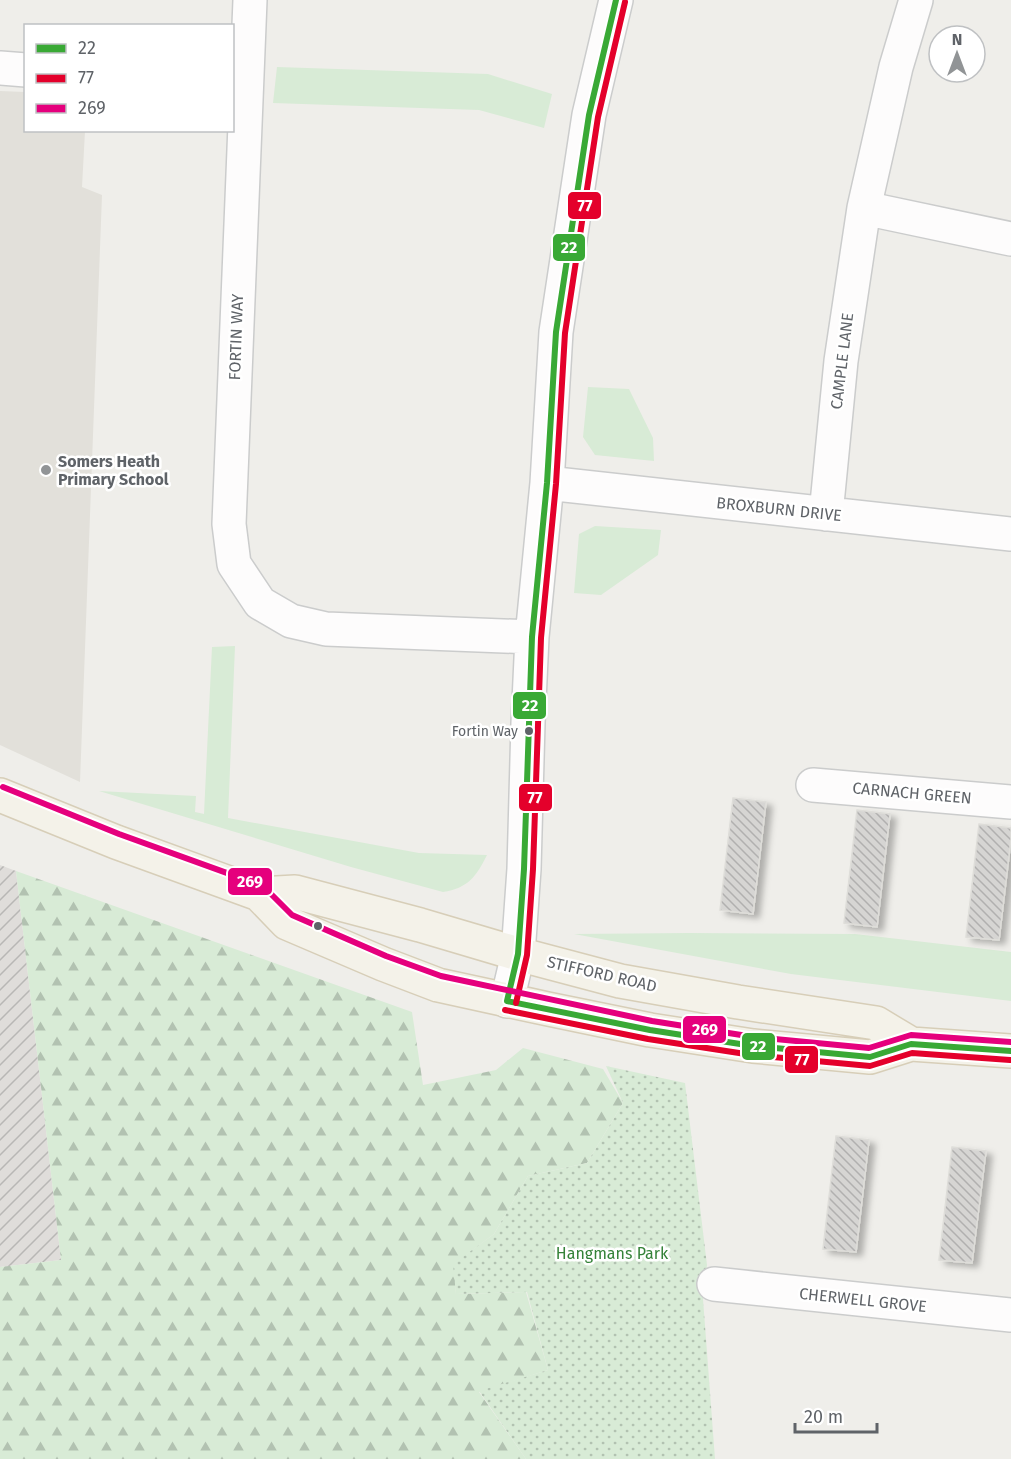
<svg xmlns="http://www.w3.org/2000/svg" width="1011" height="1459" font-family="'Fira Sans',sans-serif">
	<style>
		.industrial { fill: url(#industrial-furrows) }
		.education { fill: #e2e0da }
		.grass { fill: #d8ebd6 }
		.forest { fill: url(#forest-firs) }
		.park { fill: url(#park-dots) }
		.building { fill: url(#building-back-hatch); stroke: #deddd9; stroke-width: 1.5; filter: url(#shadow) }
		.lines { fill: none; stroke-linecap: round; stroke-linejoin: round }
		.minor-casing { stroke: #cbcccc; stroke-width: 36 }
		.major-casing { stroke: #d7ceb8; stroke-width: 36 }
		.minor { stroke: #fdfcfc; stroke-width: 33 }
		.major { stroke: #f4f2e9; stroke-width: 33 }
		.bus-1-casing { stroke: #fff; stroke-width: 10 }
		.bus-2-casing { stroke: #fff; stroke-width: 10 }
		.bus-3-casing { stroke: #fff; stroke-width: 10 }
		.bus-1 { stroke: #39a935; stroke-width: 6 }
		.bus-2 { stroke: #e4002b; stroke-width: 6 }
		.bus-3 { stroke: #e5007d; stroke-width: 6 }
		.poi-dot { fill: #919496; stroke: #fff; stroke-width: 2 }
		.bus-dot { fill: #5f6368; stroke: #fff; stroke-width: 2 }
		.labels { text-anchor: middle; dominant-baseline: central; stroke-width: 5; stroke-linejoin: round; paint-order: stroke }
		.bus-label { font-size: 14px; fill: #5f6368; stroke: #fff; text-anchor: end }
		.street-label { font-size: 16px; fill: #5f6368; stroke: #fff }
		.poi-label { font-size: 16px; font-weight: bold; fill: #5f6368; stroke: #fff; text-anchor: start }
		.park-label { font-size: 16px; fill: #348238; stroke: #fff }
		.line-badge { stroke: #fff; stroke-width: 2 }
		.badge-label { font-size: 16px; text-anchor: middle; font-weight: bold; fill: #fff }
	</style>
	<defs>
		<pattern id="industrial-furrows" width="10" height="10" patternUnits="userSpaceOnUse" patternTransform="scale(1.5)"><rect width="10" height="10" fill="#dfddda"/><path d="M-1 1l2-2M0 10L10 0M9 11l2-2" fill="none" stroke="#b8b7b5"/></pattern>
		<pattern id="forest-firs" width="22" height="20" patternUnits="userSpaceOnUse" patternTransform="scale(1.5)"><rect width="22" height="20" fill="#d8ebd6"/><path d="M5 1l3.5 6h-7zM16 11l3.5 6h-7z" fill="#b2c2b1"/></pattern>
		<pattern id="park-dots" width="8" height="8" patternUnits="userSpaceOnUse" patternTransform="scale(1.5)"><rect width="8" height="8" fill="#d8ebd6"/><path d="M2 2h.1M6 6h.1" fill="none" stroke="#b2c2b1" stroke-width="1.8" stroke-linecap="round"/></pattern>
		<pattern id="building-back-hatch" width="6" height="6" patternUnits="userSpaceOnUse" patternTransform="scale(1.5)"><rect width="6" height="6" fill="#d6d5d3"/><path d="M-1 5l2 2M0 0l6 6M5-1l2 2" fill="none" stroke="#b1b0af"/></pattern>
		<filter id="shadow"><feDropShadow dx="6" dy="4" stdDeviation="3" flood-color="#0004"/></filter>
	</defs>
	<rect width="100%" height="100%" fill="#efeeea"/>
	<path class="industrial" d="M 0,865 L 16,871 L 61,1260 L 0,1267 Z"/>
	<path class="education" d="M 0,91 L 25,92 L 26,130 L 85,131 L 82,187 L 102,195 L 80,782 L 0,745 Z"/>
	<path class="grass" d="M 277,67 L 488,74 L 552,94 L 544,128 L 479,110 L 273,103 Z
		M 588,387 L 629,389 L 653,438 L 654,461 L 595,455 L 583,437 Z
		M 595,526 L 661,530 L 658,555 L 601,595 L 574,593 L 579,534 Z
		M 235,646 L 228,818 L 419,853 L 487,855 C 476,877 468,888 443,892 L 351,867 L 99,791 L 196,796 L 195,812 L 204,814 L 212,647 Z
		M 689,933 L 855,934 L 1011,952 L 1011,1001 L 791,974 L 574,934 Z"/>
	<path class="forest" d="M 16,871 L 412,1012 L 423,1085 L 496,1070 L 523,1048 L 603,1069 L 623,1103 L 587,1163 L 528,1176 L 494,1234 L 454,1264 L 456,1294 L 526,1292 L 548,1370 L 479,1392 L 526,1459 L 0,1459 L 0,1267 L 61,1260 Z"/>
	<path class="park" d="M 606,1066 L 685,1083 L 707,1265 L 703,1299 L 715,1459 L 526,1459 L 479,1391 L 548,1370 L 527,1292 L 456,1294 L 453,1264 L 494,1234 L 528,1176 L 587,1163 L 623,1103 Z"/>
	<path class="building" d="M 733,798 L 766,802 L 753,914 L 720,910 Z
		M 857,810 L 890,814 L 877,927 L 844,923 Z
		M 979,824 L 1011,828 L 1011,839 L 999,940 L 966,937 Z
		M 836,1136 L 869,1140 L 856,1252 L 823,1249 Z
		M 952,1147 L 986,1151 L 972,1263 L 939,1260 Z"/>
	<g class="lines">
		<defs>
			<path id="minor" d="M 250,0 L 229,524 L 234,564 L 260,603 L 291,621 L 326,629 L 532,637
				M 0,68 L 26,70
				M 864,208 L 1011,239
				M 547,483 L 1011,534
				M 826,514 L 841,361 L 864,208 L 896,67 L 916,0
				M 813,785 L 1011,802
				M 507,1001 L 518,954 L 524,869 L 528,723 L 532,637 L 547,483 L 556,332 L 589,115 L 616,0
				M 714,1284 L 1011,1315"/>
			<path id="major" d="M 0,795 L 116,842 L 259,894 L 295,892 L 420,925 L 518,954 L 620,981 L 738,1002 L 876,1023 L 911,1044
				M 259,894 L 287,923 L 383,964 L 438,985 L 548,1009 L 650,1030 L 753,1046 L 870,1057 L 911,1044 L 1011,1051"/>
		</defs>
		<use href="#minor" class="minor-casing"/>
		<use href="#major" class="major-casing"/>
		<use href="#minor" class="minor"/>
		<use href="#major" class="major"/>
		<defs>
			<path id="bus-1" d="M 507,1001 L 518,954 L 524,869 L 532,637 L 547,483 L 556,332 L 589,115 L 616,0
				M 507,1001 L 650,1030 L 753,1046 L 870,1057 L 911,1044 L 1011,1051"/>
			<path id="bus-2" d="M 516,1003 L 527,955 L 533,869 L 541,638 L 556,484 L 565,333 L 598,117 L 625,2
				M 505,1010 L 648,1039 L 752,1055 L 870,1066 L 912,1053 L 1010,1060"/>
			<path id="bus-3" d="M 3,787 L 119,834 L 263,886 L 292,915 L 386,956 L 441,976 L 652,1021 L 754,1037 L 869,1048 L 911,1035 L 1011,1042"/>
		</defs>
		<use href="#bus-1" class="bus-1-casing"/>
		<use href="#bus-2" class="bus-2-casing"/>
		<use href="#bus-3" class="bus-3-casing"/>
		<use href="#bus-1" class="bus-1"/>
		<use href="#bus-2" class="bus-2"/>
		<use href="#bus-3" class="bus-3"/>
	</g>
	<circle class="poi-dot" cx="46" cy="470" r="6"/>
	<g class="bus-dot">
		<circle cx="529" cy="731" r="5"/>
		<circle cx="318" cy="926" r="5"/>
	</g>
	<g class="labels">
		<g class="bus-label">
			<text x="518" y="731">Fortin Way</text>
		</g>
		<g class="street-label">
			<text transform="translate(236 337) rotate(-88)">FORTIN WAY</text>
			<text transform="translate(842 361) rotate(-83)">CAMPLE LANE</text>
			<text transform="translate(779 509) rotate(6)">BROXBURN DRIVE</text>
			<text transform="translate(912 793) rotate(5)">CARNACH GREEN</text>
			<text transform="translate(602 974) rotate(13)">STIFFORD ROAD</text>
			<text transform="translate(863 1300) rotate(6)">CHERWELL GROVE</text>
		</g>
		<g class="poi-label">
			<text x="58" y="461">Somers Heath<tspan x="58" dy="18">Primary School</tspan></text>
		</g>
		<g class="park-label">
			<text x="612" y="1253">Hangmans Park</text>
		</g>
	</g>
	<g class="line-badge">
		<rect x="567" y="191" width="35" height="29" rx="6" fill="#e4002b"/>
		<rect x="552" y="233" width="34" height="29" rx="6" fill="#39a935"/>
		<rect x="512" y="691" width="35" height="29" rx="6" fill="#39a935"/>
		<rect x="518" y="783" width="35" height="29" rx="6" fill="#e4002b"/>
		<rect x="227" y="867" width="46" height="29" rx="6" fill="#e5007d"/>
		<rect x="682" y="1015" width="45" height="29" rx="6" fill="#e5007d"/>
		<rect x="741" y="1032" width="35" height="29" rx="6" fill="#39a935"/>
		<rect x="784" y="1045" width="35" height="29" rx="6" fill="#e4002b"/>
	</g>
	<g class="badge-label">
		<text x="585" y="211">77</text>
		<text x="569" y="253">22</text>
		<text x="530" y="711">22</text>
		<text x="535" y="803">77</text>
		<text x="250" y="887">269</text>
		<text x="705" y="1035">269</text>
		<text x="758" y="1052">22</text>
		<text x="802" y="1065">77</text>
	</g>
	<rect x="24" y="24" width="210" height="108" fill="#ffffff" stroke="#bfc1c3" stroke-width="1.5"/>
	<rect x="36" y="44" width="30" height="9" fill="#39a935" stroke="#bfc1c3" stroke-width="1.5"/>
	<text x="78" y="54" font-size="18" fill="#5f6368">22</text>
	<rect x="36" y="74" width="30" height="9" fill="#e4002b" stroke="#bfc1c3" stroke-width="1.5"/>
	<text x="78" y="84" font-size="18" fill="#5f6368">77</text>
	<rect x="36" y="104" width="30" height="9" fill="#e5007d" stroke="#bfc1c3" stroke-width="1.5"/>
	<text x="78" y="114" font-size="18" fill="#5f6368">269</text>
	<g transform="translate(957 54)"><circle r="28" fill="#ffffff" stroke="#bfc1c3" stroke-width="1.5"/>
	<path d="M0-4.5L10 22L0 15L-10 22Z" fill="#919496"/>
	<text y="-9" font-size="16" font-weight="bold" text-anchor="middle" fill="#5f6368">N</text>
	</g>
	<path d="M795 1423v9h82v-9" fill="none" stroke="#5f6368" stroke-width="3"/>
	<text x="804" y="1423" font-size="18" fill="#5f6368" stroke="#ffffff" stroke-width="4.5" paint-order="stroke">20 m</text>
</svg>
